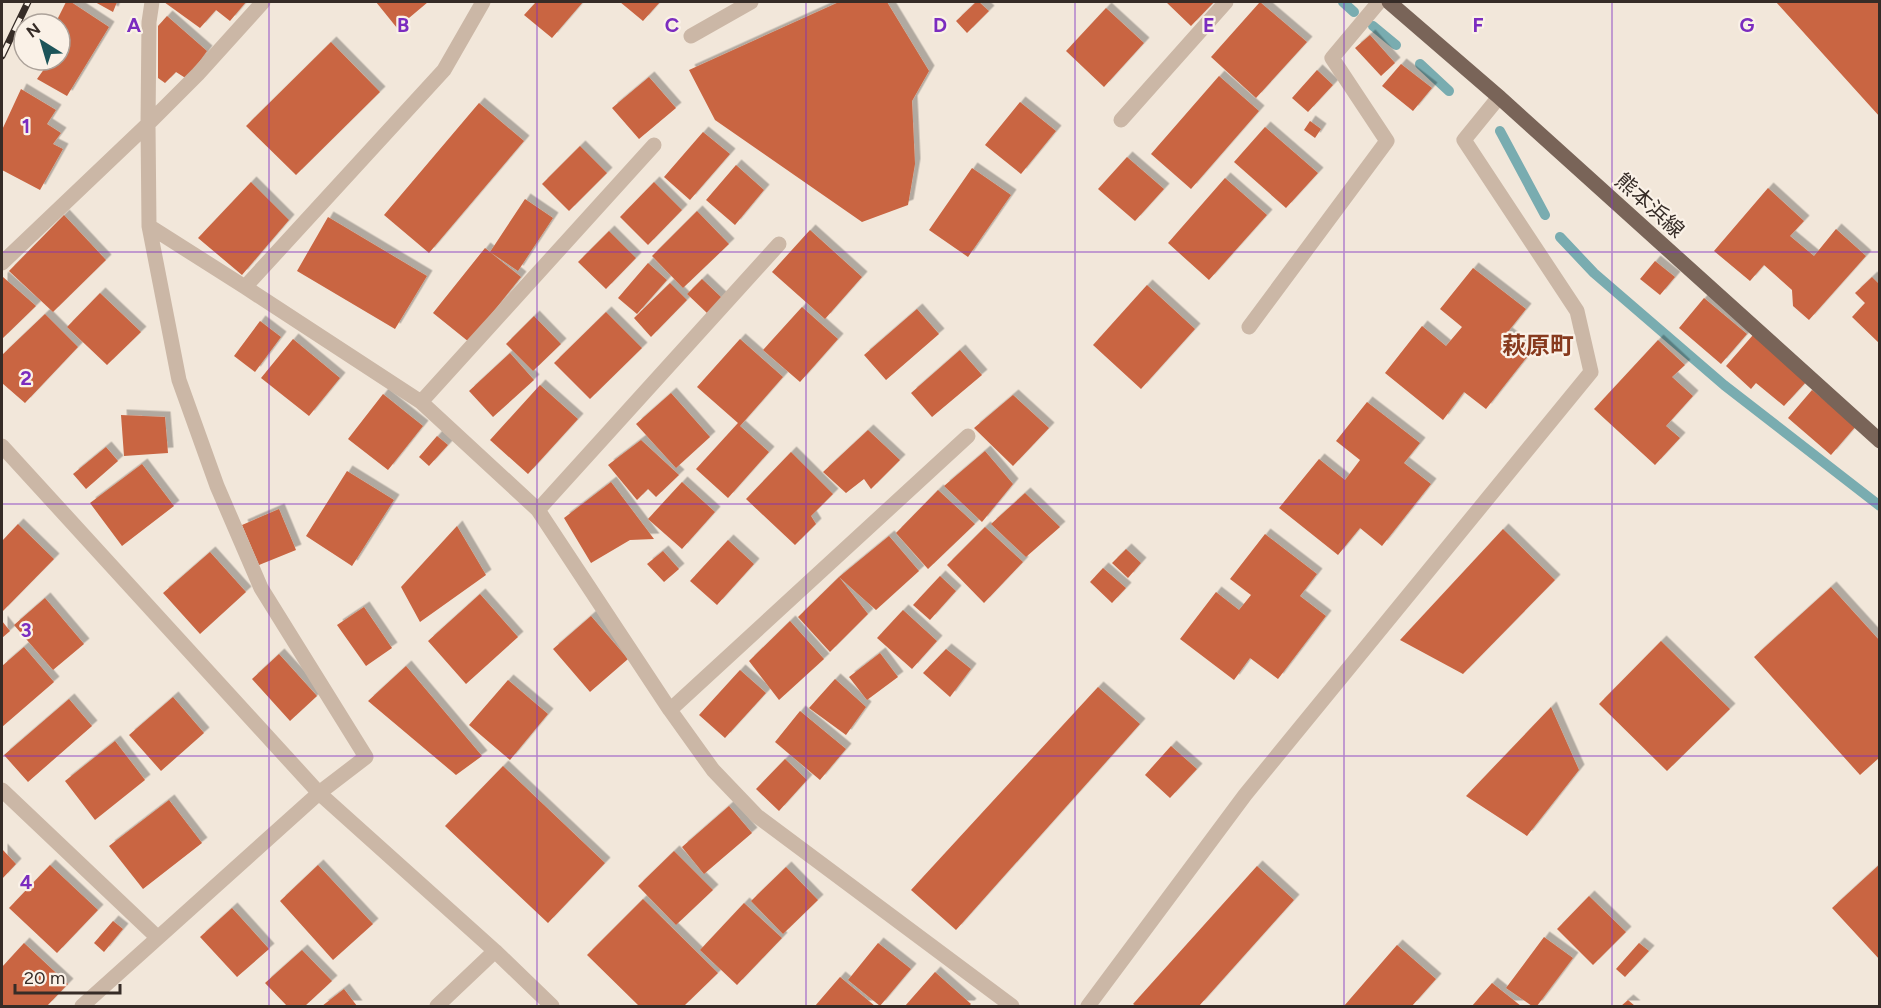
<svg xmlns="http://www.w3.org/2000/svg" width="1881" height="1008" font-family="Figtree,'Noto Sans JP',sans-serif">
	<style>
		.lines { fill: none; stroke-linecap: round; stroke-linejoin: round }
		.stream { stroke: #79acb0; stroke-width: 10 }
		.building { fill: #c96542; filter: url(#shadow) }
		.minor { stroke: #cbb7a6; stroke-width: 15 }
		.major { stroke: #796458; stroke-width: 15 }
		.rail-casing { stroke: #362c27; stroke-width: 7 }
		.rail { stroke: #faf1e7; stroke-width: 4.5; stroke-dasharray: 14; stroke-linecap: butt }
		.grid { fill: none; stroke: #7b2cbf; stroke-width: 1.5; stroke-opacity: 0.55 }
		.labels { text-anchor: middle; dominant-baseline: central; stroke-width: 4.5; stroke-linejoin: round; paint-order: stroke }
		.street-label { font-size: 21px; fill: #362c27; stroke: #faf1e7 }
		.quarter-label { font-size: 24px; font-weight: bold; fill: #873a1e; stroke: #faf1e7 }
		.grid-label { font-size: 20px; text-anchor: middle; font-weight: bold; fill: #7b2cbf; stroke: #faf1e7; stroke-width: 4.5; stroke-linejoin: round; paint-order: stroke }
	</style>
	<defs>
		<filter id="shadow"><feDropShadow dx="5.5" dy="-5.5" stdDeviation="0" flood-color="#0004"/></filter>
	</defs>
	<rect width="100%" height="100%" fill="#f2e7da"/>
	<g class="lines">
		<path class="stream" d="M 1343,2 L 1354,12
			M 1373,26 L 1396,45
			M 1420,64 L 1449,91
			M 1500,131 L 1545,215
			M 1560,237 L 1594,273 L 1724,385 L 1880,506"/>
	</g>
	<path class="building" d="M 66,2 L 71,2 L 109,27 L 67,96 L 37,79 L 47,65 L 47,60 L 60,60 L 60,24 L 55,24 Z
		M 95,2 L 117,2 L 113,12 Z
		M 164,2 L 246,2 L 230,21 L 216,10 L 200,28 Z
		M 376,2 L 428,2 L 397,28 Z
		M 536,2 L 583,2 L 552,38 L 524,15 Z
		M 620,2 L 660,2 L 643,21 Z
		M 839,2 L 887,2 L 929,71 L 912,101 L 915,164 L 908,205 L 862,222 L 715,120 L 689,70 Z
		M 976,2 L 979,2 L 989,11 L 967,33 L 956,21 Z
		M 1166,2 L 1214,2 L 1191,26 Z
		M 1260,2 L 1307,42 L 1256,98 L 1211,57 Z
		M 1776,2 L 1880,2 L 1880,117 Z
		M 1106,8 L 1144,43 L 1104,87 L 1066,51 Z
		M 167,16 L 207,51 L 187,79 L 176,72 L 165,83 L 158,78 L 158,26 Z
		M 1370,35 L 1395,63 L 1381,76 L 1355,48 Z
		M 331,42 L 380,92 L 296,175 L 246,126 Z
		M 1401,64 L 1432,88 L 1413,111 L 1382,86 Z
		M 1317,70 L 1333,85 L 1308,112 L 1292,98 Z
		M 1219,76 L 1259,111 L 1191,189 L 1151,154 Z
		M 649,77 L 676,108 L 639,139 L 612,108 Z
		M 21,89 L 56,110 L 47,124 L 61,133 L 53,144 L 63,149 L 40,190 L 2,170 L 2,130 Z
		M 1020,102 L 1056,131 L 1021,174 L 985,145 Z
		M 479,103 L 524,141 L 429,253 L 384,215 Z
		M 1310,121 L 1321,129 L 1315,138 L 1304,130 Z
		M 1265,127 L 1318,173 L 1286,208 L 1234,162 Z
		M 703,132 L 730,154 L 690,200 L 664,177 Z
		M 580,146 L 607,173 L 569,211 L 542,184 Z
		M 1127,157 L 1164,189 L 1135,221 L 1098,189 Z
		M 736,165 L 764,190 L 735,225 L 706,200 Z
		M 972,168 L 1011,195 L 968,257 L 929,230 Z
		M 1225,178 L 1267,215 L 1209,280 L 1168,243 Z
		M 251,182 L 289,220 L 242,275 L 198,238 Z
		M 654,182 L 682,210 L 648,245 L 620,217 Z
		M 1768,188 L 1804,221 L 1790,236 L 1814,256 L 1836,229 L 1866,256 L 1809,320 L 1793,306 L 1792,290 L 1764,265 L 1750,281 L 1714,251 Z
		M 525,199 L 553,218 L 518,271 L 490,252 Z
		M 697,211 L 729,244 L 683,288 L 652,256 Z
		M 64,215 L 106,260 L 53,312 L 9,271 Z
		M 328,217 L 427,276 L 395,329 L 297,271 Z
		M 810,230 L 862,277 L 825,319 L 772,272 Z
		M 609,231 L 636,258 L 606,289 L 578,262 Z
		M 485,248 L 521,277 L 469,342 L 433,313 Z
		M 1655,261 L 1675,277 L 1660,295 L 1640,279 Z
		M 648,263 L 667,280 L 637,314 L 618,298 Z
		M 1473,268 L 1526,309 L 1507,333 L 1531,352 L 1486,409 L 1464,392 L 1443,420 L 1385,373 L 1422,326 L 1446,346 L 1462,327 L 1440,309 Z
		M 3,277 L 36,306 L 2,339 L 2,279 Z
		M 1872,277 L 1880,285 L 1880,344 L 1852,317 L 1865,303 L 1855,293 Z
		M 702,279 L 722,298 L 707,313 L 687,294 Z
		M 670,283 L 687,300 L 651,337 L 634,318 Z
		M 1147,285 L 1195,329 L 1141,389 L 1093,345 Z
		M 100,293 L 141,332 L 107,365 L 67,327 Z
		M 1704,298 L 1747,334 L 1721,364 L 1679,328 Z
		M 802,307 L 838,339 L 800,382 L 763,350 Z
		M 917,309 L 939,334 L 886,380 L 864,355 Z
		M 606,312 L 642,348 L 590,399 L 554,363 Z
		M 45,314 L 78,347 L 25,403 L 2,383 L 2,355 Z
		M 534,316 L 561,344 L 533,371 L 506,344 Z
		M 260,321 L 281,337 L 255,372 L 234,356 Z
		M 1753,335 L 1806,382 L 1784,406 L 1756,383 L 1751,389 L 1726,366 Z
		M 293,339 L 340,378 L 309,416 L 261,378 Z
		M 740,339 L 783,377 L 740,426 L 769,452 L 728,498 L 696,469 L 738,423 L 697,387 Z
		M 1658,340 L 1685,365 L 1672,377 L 1693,396 L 1666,426 L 1680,438 L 1655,465 L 1594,409 Z
		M 960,350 L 982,375 L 932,417 L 911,393 Z
		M 510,353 L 534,380 L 493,417 L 469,391 Z
		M 540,385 L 578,419 L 528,474 L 490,440 Z
		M 1812,390 L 1856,426 L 1831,455 L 1788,418 Z
		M 671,393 L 710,437 L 676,468 L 636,424 Z
		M 383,394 L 423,426 L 388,470 L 348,439 Z
		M 1013,395 L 1049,428 L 1013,466 L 974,428 Z
		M 1367,402 L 1420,443 L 1404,463 L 1431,484 L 1382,546 L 1360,528 L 1338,555 L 1279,508 L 1319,459 L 1345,480 L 1360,460 L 1336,441 Z
		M 121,415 L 165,417 L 168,453 L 124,456 Z
		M 868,430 L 900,460 L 871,489 L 864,479 L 846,493 L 823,472 Z
		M 437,436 L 448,445 L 429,466 L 419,457 Z
		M 641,440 L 679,475 L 656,497 L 648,489 L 637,500 L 608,465 Z
		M 106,447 L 118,461 L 86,489 L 73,474 Z
		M 985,451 L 1013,484 L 982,522 L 944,486 Z
		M 791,452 L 833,494 L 811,516 L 816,524 L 795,545 L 746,499 Z
		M 142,464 L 174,506 L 122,546 L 90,503 Z
		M 347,471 L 394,500 L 352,566 L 306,536 Z
		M 611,482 L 654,539 L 630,540 L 591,563 L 564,518 Z
		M 682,482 L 715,512 L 682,549 L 648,519 Z
		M 938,490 L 975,524 L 928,569 L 896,533 Z
		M 1025,493 L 1060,527 L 1026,557 L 991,524 Z
		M 279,509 L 296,550 L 259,565 L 242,525 Z
		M 18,524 L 54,559 L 2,612 L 2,541 Z
		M 457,526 L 486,575 L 420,622 L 401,587 Z
		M 985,527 L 1023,562 L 984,603 L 947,565 Z
		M 1503,529 L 1555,580 L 1463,674 L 1400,640 Z
		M 1265,534 L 1317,574 L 1300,596 L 1326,616 L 1278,679 L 1250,658 L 1234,680 L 1180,639 L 1216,592 L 1239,610 L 1251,595 L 1230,579 Z
		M 889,536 L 919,571 L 876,610 L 839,577 Z
		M 728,540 L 754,564 L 717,605 L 690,581 Z
		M 1126,549 L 1141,563 L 1128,578 L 1112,563 Z
		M 663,551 L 679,569 L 664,582 L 647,564 Z
		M 210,552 L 246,592 L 200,634 L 163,593 Z
		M 1103,568 L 1126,588 L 1112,603 L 1090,582 Z
		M 940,576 L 956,591 L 930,620 L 913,605 Z
		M 839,577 L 868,614 L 830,652 L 798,617 Z
		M 1831,587 L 1880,641 L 1880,757 L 1860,775 L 1754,657 Z
		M 480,594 L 518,637 L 466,684 L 428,641 Z
		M 45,598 L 84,644 L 53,670 L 14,625 Z
		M 364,607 L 392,648 L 366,666 L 337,625 Z
		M 903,610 L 937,641 L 912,669 L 877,638 Z
		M 591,616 L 628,659 L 590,692 L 553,649 Z
		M 2,621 L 10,631 L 2,638 Z
		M 790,621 L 824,659 L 779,700 L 749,661 Z
		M 1661,641 L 1730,709 L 1667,771 L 1599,704 Z
		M 24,647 L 54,682 L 2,727 L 2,666 Z
		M 946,649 L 971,669 L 950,697 L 923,673 Z
		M 880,653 L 898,677 L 867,700 L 849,677 Z
		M 279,654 L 317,696 L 290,721 L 252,679 Z
		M 406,666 L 482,756 L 456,775 L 368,701 Z
		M 740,670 L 766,693 L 725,738 L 699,715 Z
		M 835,679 L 866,707 L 846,735 L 809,708 Z
		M 508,680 L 548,714 L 510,760 L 469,725 Z
		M 1098,687 L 1140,724 L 956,930 L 911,890 Z
		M 173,697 L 204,733 L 161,771 L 129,735 Z
		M 69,699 L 92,726 L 28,782 L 4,755 Z
		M 1551,707 L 1579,770 L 1527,836 L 1466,796 Z
		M 800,711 L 846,749 L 820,780 L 775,742 Z
		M 115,741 L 145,780 L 95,820 L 65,781 Z
		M 1171,746 L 1197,769 L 1170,798 L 1145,775 Z
		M 785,759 L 807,780 L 779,811 L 756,789 Z
		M 503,766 L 605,863 L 548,923 L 445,826 Z
		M 169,800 L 202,843 L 143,889 L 109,846 Z
		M 729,806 L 752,833 L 704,874 L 682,847 Z
		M 2,849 L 16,864 L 2,879 Z
		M 674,851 L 713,890 L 676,925 L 638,886 Z
		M 1880,864 L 1880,960 L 1832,908 Z
		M 50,865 L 98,910 L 57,953 L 9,908 Z
		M 318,865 L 373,924 L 333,960 L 280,901 Z
		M 1257,866 L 1294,900 L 1199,1006 L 1136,1006 L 1133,1004 Z
		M 786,867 L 818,900 L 783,934 L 751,901 Z
		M 1589,896 L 1626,932 L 1593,965 L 1557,929 Z
		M 643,899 L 718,973 L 684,1006 L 639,1006 L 587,955 Z
		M 744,903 L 782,938 L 737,985 L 700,950 Z
		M 232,908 L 269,949 L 237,977 L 200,937 Z
		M 113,921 L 123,929 L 104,952 L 94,943 Z
		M 1544,937 L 1573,958 L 1537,1006 L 1532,1006 L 1506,988 Z
		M 24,943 L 68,984 L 47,1006 L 2,1006 L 2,967 Z
		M 878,943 L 911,969 L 880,1006 L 848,980 Z
		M 1639,943 L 1649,951 L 1625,977 L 1616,969 Z
		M 1397,945 L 1436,979 L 1412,1006 L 1344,1006 Z
		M 302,950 L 332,981 L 305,1006 L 287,1006 L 265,983 Z
		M 935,972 L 971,1004 L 969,1006 L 905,1006 Z
		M 840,977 L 875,1006 L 815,1006 Z
		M 1492,983 L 1521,1006 L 1472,1006 Z
		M 344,989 L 357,1006 L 322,1006 Z
		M 1628,1000 L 1635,1006 L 1621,1006 Z"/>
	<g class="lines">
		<path class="minor" d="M 691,36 L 751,2
			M 1121,120 L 1226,2
			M 149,226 L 245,287 L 421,402 L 538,510 L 670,710 L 713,770 L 757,816 L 1012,1006
			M 2,263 L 148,124 L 198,74 L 263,2
			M 245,287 L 444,70 L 483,2
			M 1249,327 L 1387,141 L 1332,58 L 1379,2
			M 421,402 L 654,145
			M 2,446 L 319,793 L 495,951 L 552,1006
			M 538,510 L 779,244
			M 670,710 L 968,436
			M 2,790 L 157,937
			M 82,1006 L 319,793 L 366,757 L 261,588 L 217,486 L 179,380 L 149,226 L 148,124 L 149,22 L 152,2
			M 437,1006 L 495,951
			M 1088,1006 L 1245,795 L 1591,372 L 1577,311 L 1464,140 L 1499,97"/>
		<path class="major" d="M 1389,2 L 1499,97 L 1880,441"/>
		<defs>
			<path id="rail" d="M 2,56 L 28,2"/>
		</defs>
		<use href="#rail" class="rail-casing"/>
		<use href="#rail" class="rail"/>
	</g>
	<path class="grid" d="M 269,2 L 269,1006M 537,2 L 537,1006M 806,2 L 806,1006M 1075,2 L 1075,1006M 1344,2 L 1344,1006M 1612,2 L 1612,1006M 2,252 L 1880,252M 2,504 L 1880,504M 2,756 L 1880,756"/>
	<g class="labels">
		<g class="street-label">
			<text transform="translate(1650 205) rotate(42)">熊本浜線</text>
		</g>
		<g class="quarter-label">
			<text x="1538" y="345">萩原町</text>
		</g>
	</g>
	<g class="grid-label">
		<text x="134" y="32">A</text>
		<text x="403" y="32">B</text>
		<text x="672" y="32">C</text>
		<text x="940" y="32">D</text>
		<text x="1209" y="32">E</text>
		<text x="1478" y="32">F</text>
		<text x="1747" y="32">G</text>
		<text x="26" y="133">1</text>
		<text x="26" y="385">2</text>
		<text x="26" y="637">3</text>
		<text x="26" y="889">4</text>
	</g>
	<rect width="1881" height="1008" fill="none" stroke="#362c27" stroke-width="6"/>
	<g transform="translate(42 42) rotate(323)"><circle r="28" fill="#faf1e7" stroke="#aca29a" stroke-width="1.5"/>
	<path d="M0-4.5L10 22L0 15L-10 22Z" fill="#1c5459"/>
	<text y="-9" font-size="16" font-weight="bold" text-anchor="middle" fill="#362c27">N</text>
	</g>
	<path d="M15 984v9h105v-9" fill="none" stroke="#362c27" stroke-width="3"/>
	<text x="24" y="984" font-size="18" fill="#362c27" stroke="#faf1e7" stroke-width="4.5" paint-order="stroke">20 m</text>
</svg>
